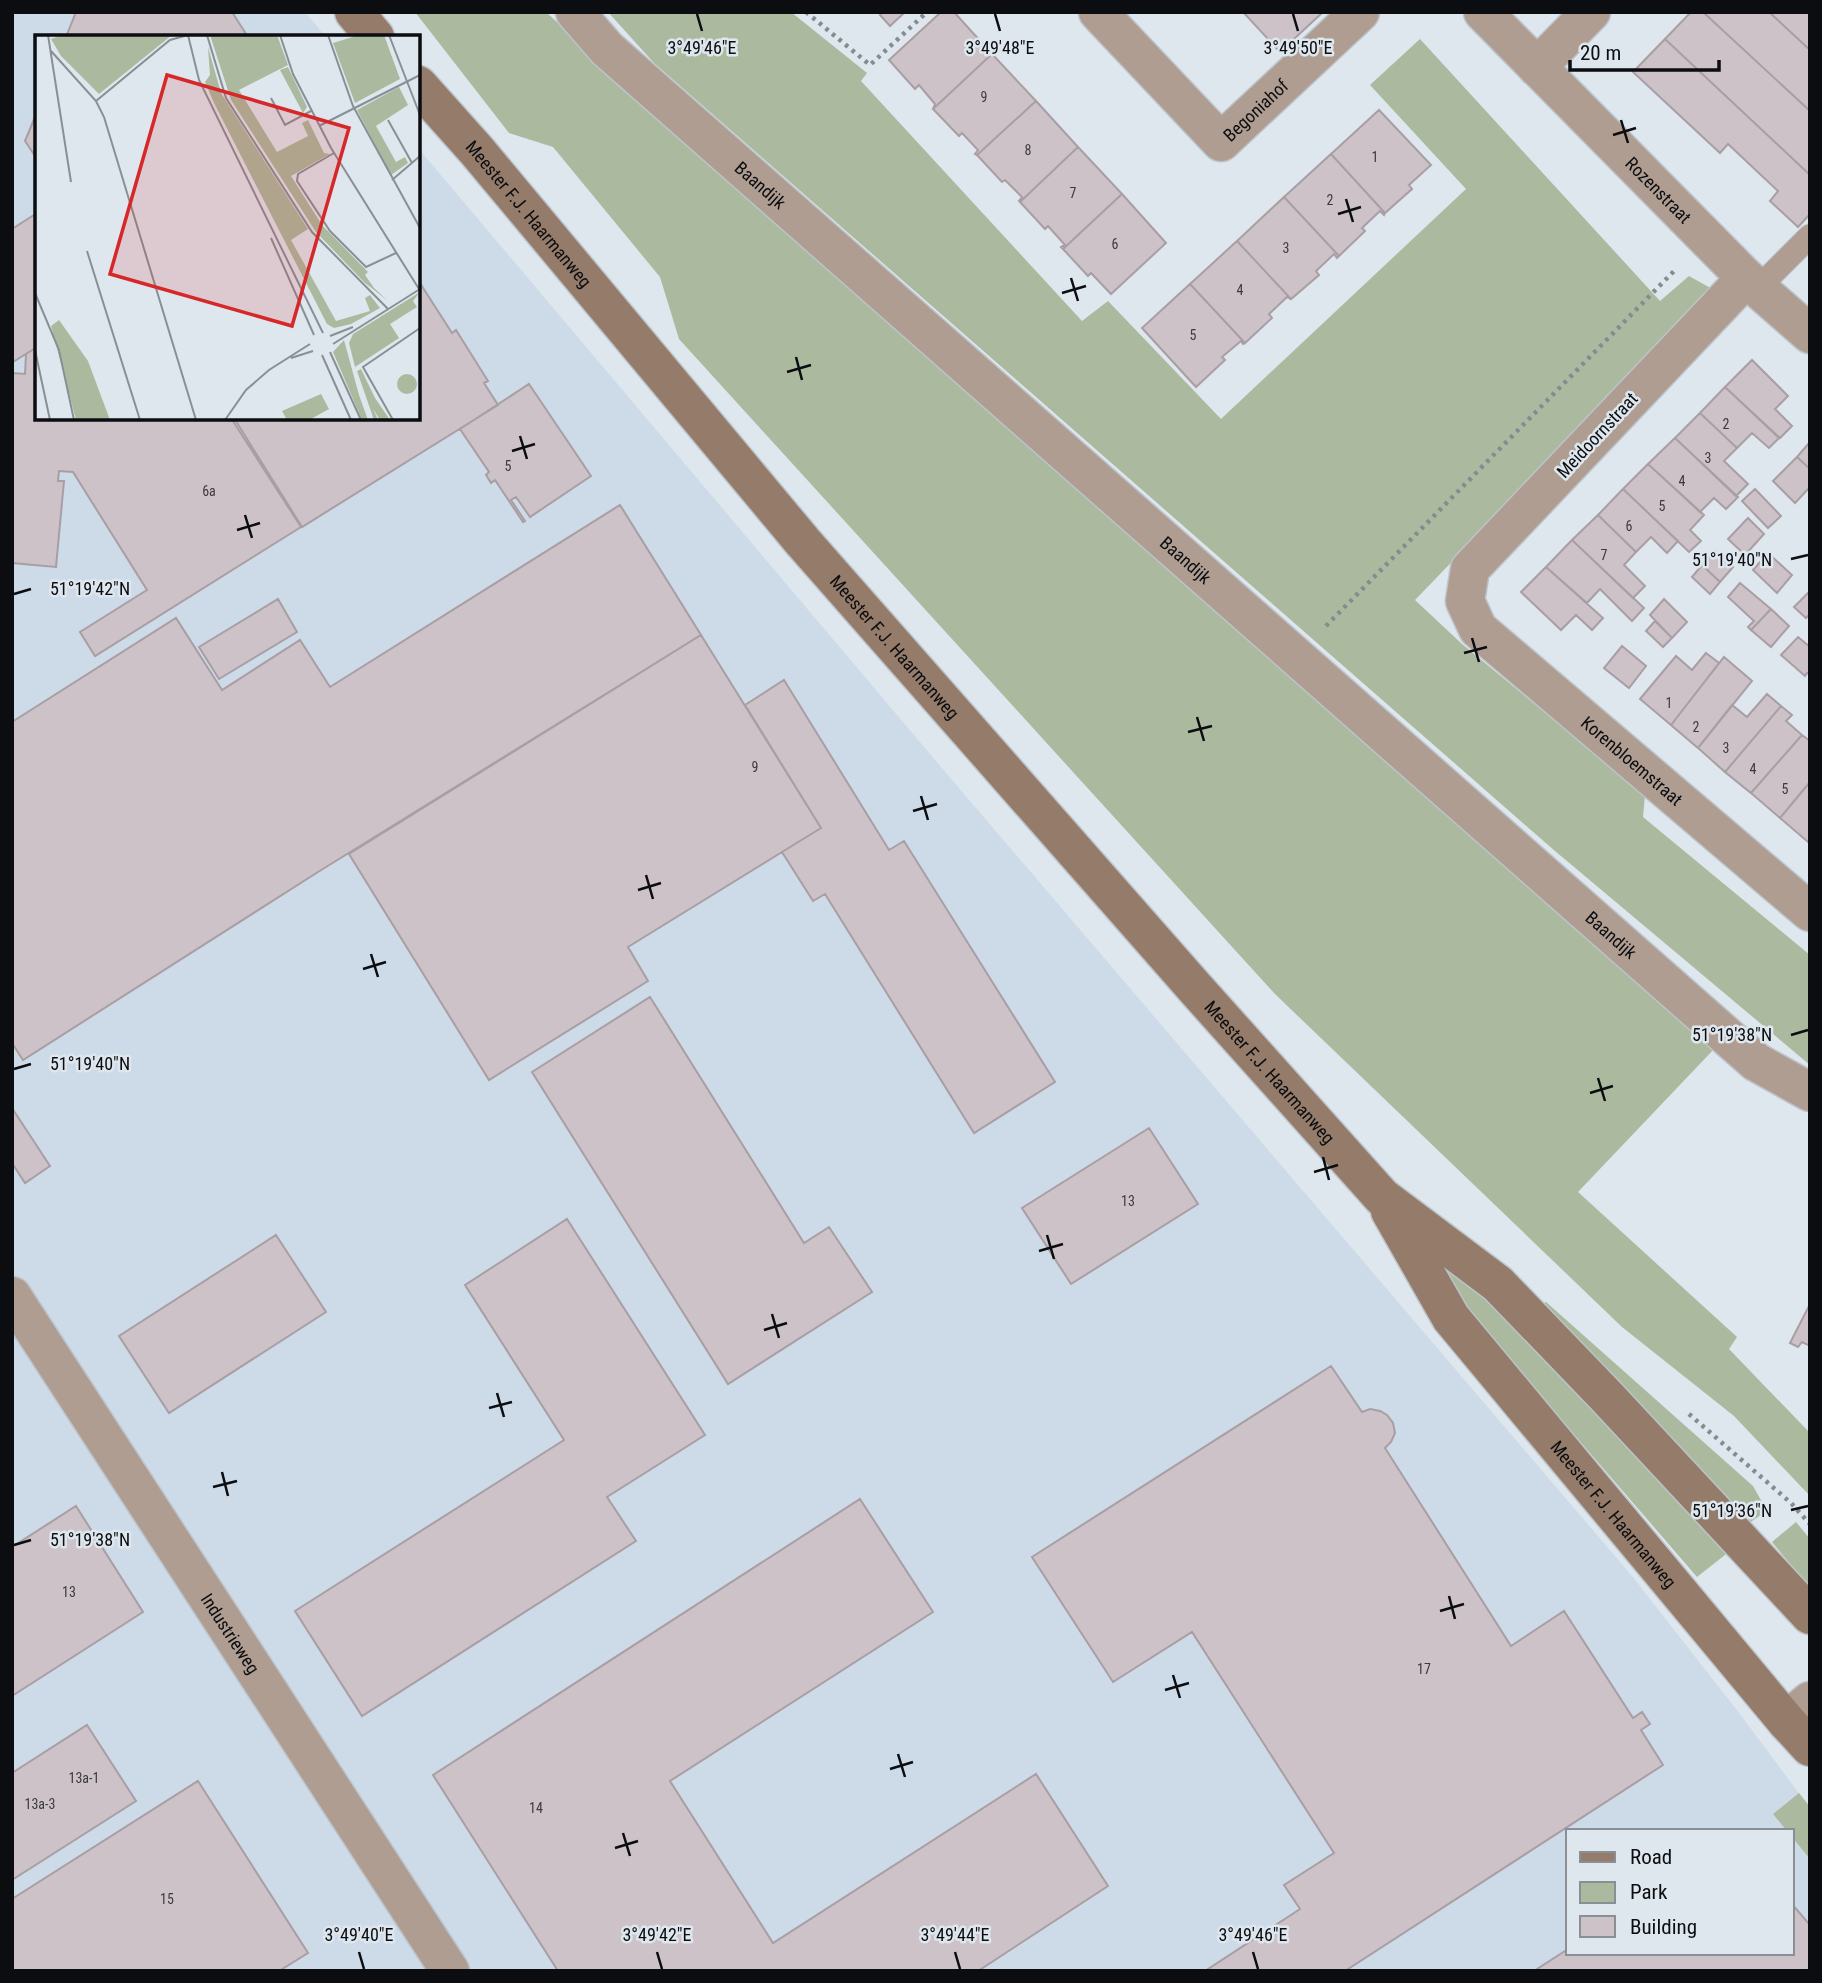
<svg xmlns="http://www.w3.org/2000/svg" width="1822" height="1983" font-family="'Roboto Condensed',sans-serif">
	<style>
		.built { fill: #cddae8; fill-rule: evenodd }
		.green { fill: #abba9f }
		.building { fill: #ccc2c8; stroke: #a89ea3; stroke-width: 2 }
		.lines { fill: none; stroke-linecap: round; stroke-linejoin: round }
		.service-casing { stroke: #bcc3ca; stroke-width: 25 }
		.minor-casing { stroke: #bcc3ca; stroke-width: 41 }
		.secondary-casing { stroke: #bcc3ca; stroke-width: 41 }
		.path { stroke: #858b91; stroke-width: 4.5; stroke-dasharray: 3.5 5; stroke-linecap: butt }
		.service { stroke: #af9d91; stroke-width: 23 }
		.minor { stroke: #af9d91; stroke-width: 38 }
		.secondary { stroke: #957b69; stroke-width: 38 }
		.ticks { fill: none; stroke: #0b0d10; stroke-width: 2.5 }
		.labels { text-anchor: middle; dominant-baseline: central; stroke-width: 5; stroke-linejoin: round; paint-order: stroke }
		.number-label { font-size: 14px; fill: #3b3a3e }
		.street-label { font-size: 18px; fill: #0b0d10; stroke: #dee6ee }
		.inset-road { fill: none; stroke: #8a8f95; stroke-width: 2 }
		.view { fill: #d62828; fill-opacity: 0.15; stroke: #d62828; stroke-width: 3.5 }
		.inset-edge { fill: none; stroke: #0b0d10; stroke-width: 3.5 }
		.ticks-label { font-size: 18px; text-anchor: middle; fill: #0b0d10; stroke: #dee6ee; stroke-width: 5; stroke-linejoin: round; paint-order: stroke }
	</style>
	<rect width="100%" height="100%" fill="#dee6ee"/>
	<path class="built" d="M 12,12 L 305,12 L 326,37 L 37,37 L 37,418 L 418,418 L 418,148 L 935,760 L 1632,1576 L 1739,1713 L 1810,1808 L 1810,1971 L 12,1971 ZM 1568,1831 L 1792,1831 L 1792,1953 L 1568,1953 Z"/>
	<path class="green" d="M 415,12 L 546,12 L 714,166 L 1509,870 L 1715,1048 L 1578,1192 L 1737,1337 L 1729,1349 L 1810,1433 L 1810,1496 L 1734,1416 L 1622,1327 L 1275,994 L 679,339 L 660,277 L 553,147 L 509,133 Z
		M 608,12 L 791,12 L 867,73 L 861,81 L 1082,321 L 1108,301 L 1221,419 L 1466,189 L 1370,85 L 1420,39 L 1660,301 L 1689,276 L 1714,290 L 1415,600 L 1462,644 L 1645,795 L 1643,817 L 1810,955 L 1810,1065 L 1555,851 L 654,63 Z
		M 1435,1247 L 1730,1551 L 1697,1577 L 1421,1257 Z
		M 1546,1302 L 1753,1486 L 1767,1511 L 1749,1523 L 1541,1305 Z
		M 1796,1522 L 1810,1539 L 1810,1588 L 1772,1542 Z
		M 1799,1793 L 1810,1807 L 1810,1859 L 1792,1837 L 1792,1831 L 1787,1831 L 1773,1814 Z"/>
	<path class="building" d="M 76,12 L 232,12 L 248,37 L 66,37 Z
		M 883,12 L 905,12 L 890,26 L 880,15 Z
		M 941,12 L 954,12 L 992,54 L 933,109 L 935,104 L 919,85 L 915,89 L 889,60 Z
		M 1243,12 L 1323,12 L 1280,52 Z
		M 1691,12 L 1703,12 L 1810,111 L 1810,175 L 1665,39 Z
		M 1703,12 L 1769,12 L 1810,50 L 1810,111 Z
		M 1769,12 L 1810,12 L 1810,50 Z
		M 1665,39 L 1810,175 L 1810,214 L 1798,227 L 1770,201 L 1778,191 L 1728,144 L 1720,153 L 1633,72 Z
		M 992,54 L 1036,101 L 977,155 L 975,154 L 978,150 L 962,133 L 959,136 L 933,109 Z
		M 1036,101 L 1078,147 L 1020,202 L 1019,201 L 1022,197 L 1005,180 L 1002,182 L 977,155 Z
		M 1379,110 L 1431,165 L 1409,185 L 1412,189 L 1385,213 L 1331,154 Z
		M 37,112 L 37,159 L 25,141 Z
		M 1078,147 L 1122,194 L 1063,249 L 1061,247 L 1065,245 L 1048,226 L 1045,229 L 1020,202 Z
		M 1331,154 L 1385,213 L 1384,215 L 1380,211 L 1362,228 L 1365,231 L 1339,256 L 1284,197 Z
		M 1122,194 L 1166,243 L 1111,294 L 1091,273 L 1088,276 L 1063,249 Z
		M 1284,197 L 1339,256 L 1337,258 L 1334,254 L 1316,271 L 1319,275 L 1291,299 L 1237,241 Z
		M 37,213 L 37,347 L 13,362 L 12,229 Z
		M 1237,241 L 1291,299 L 1287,297 L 1269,314 L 1272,318 L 1245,343 L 1190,284 Z
		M 418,280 L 452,333 L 456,330 L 488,381 L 484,383 L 498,405 L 302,527 L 234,418 L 418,418 Z
		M 1190,284 L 1245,343 L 1243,344 L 1241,341 L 1222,357 L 1225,360 L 1196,387 L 1142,328 Z
		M 37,347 L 37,418 L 231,418 L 301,527 L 95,656 L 80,632 L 147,590 L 73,472 L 59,471 L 58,481 L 64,481 L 56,567 L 12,563 L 12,373 L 25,374 L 26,354 Z
		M 1752,360 L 1788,396 L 1775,409 L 1792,426 L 1780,438 L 1725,387 Z
		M 529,384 L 591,476 L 530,517 L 516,497 L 511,500 L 525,521 L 523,522 L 495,480 L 491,483 L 486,475 L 489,472 L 460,429 Z
		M 1725,387 L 1779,438 L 1769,448 L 1752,433 L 1737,448 L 1700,413 Z
		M 1700,413 L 1737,448 L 1724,461 L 1748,484 L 1736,496 L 1675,438 Z
		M 1675,438 L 1738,497 L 1726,509 L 1714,498 L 1700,512 L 1648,464 Z
		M 1810,442 L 1810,469 L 1797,457 Z
		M 1797,457 L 1810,469 L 1810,487 L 1795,503 L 1773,481 Z
		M 1648,464 L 1704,515 L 1690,530 L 1701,541 L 1689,552 L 1623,489 Z
		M 1623,489 L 1678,541 L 1667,553 L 1651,537 L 1636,552 L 1598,515 Z
		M 1755,489 L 1781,516 L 1768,528 L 1742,501 Z
		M 620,505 L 701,635 L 318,872 L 23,1060 L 12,1043 L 12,722 L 176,618 L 222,690 L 300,640 L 330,687 Z
		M 1598,515 L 1636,552 L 1624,565 L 1645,586 L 1633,598 L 1572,540 Z
		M 1748,518 L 1764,534 L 1745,555 L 1728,539 Z
		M 1572,540 L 1644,608 L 1632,621 L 1600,589 L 1587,603 L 1546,567 Z
		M 1715,551 L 1733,567 L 1720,582 L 1702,565 Z
		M 1768,553 L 1792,575 L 1777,593 L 1753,570 Z
		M 1702,565 L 1720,582 L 1710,594 L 1692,577 Z
		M 1546,567 L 1603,618 L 1592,630 L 1576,615 L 1561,630 L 1521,592 Z
		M 1740,583 L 1771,609 L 1751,630 L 1748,627 L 1754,621 L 1728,597 Z
		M 1810,591 L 1810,614 L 1806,618 L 1794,607 Z
		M 278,599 L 297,632 L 219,679 L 199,647 Z
		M 1664,599 L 1687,622 L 1672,638 L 1650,615 Z
		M 1771,609 L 1789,626 L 1771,647 L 1751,630 Z
		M 1655,621 L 1672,638 L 1663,647 L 1646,631 Z
		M 701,635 L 821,828 L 628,947 L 648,981 L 489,1080 L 349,854 Z
		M 1798,637 L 1810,647 L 1810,674 L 1807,673 L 1805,676 L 1781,655 Z
		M 1622,646 L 1646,666 L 1629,688 L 1604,668 Z
		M 1706,653 L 1719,663 L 1671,725 L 1640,699 L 1676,656 L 1692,670 Z
		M 1724,657 L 1752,681 L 1698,748 L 1671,725 Z
		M 784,680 L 889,850 L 904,841 L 1055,1082 L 974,1133 L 825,894 L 813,901 L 782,852 L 821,828 L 745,705 Z
		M 1767,694 L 1781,706 L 1725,772 L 1698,748 L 1732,705 L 1747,717 Z
		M 1781,706 L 1792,715 L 1786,721 L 1802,735 L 1751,793 L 1725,772 Z
		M 1802,735 L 1810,741 L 1810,782 L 1780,818 L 1751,793 Z
		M 1810,782 L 1810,840 L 1808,842 L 1780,818 Z
		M 650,997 L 804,1243 L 829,1227 L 872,1292 L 728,1384 L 532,1072 Z
		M 12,1108 L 50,1166 L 25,1183 L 12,1163 Z
		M 1149,1128 L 1198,1204 L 1071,1284 L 1022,1208 Z
		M 567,1219 L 705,1435 L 607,1497 L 636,1541 L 362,1716 L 295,1611 L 564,1440 L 465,1285 Z
		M 276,1235 L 326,1312 L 169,1413 L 119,1336 Z
		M 1810,1304 L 1810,1346 L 1802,1342 L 1798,1347 L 1790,1343 Z
		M 1331,1366 L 1362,1412 L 1370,1409 L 1380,1411 L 1387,1415 L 1393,1423 L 1395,1433 L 1391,1442 L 1385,1448 L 1511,1646 L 1564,1611 L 1633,1718 L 1642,1712 L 1650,1724 L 1641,1730 L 1663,1765 L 1345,1971 L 1205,1971 L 1300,1909 L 1284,1885 L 1334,1853 L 1192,1632 L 1113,1682 L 1032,1557 Z
		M 860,1499 L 933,1612 L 670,1781 L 773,1943 L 1036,1774 L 1108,1886 L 978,1971 L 558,1971 L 433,1775 Z
		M 76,1506 L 143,1612 L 12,1696 L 12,1547 Z
		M 87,1725 L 136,1801 L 12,1880 L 12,1773 Z
		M 198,1781 L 308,1953 L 279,1971 L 12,1971 L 12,1899 Z
		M 1792,1904 L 1810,1925 L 1810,1971 L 1534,1971 L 1568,1949 L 1568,1953 L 1792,1953 Z"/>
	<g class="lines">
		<defs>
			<path id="service" d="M 1758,288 L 1810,236"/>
			<g id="minor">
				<path id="s1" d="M 575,12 L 607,49 L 1756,1062 L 1810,1092"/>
				<path id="s2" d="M 1098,12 L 1221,142 L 1360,12"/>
				<path id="s3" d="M 1483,12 L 1746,278 L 1810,334"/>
				<path d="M 1537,67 L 1591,12"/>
				<path id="s4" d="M 1746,278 L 1470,569 L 1465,601 L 1478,629 L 1810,912"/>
				<path id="s5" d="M 12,1296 L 450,1971"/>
				<path d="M 1786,1721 L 1810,1701"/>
			</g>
			<g id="secondary">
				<path d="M 354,12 L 375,37"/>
				<path id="s6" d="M 418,85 L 477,151 L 803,542 L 1195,988 L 1382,1197 L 1498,1284 L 1606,1396 L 1810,1615"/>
				<path id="s7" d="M 1390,1211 L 1451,1318 L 1786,1721 L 1810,1747"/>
			</g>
		</defs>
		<use href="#service" class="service-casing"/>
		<use href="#minor" class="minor-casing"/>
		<use href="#secondary" class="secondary-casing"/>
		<path class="path" d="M 806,12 L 870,65 L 927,12
			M 1326,626 L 1675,270
			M 1689,1414 L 1791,1503 L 1810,1524"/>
		<use href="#service" class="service"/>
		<use href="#minor" class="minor"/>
		<use href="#secondary" class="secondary"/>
	</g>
	<path class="ticks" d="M 697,14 L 702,31M 995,14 L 1000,31M 1293,14 L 1298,31M 1621,120 L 1628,143M 1613,135 L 1636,128M 1346,199 L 1353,222M 1338,214 L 1361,207M 1071,278 L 1078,301M 1062,293 L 1086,286M 796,357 L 802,380M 787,372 L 811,365M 520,436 L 527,459M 512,451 L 535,444M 245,515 L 252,538M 237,530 L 260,523M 1791,559 L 1808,555M 14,594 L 31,589M 1472,638 L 1479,662M 1464,653 L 1487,647M 1197,717 L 1204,741M 1188,732 L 1212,726M 921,796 L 928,820M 913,811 L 937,804M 646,875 L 653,899M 638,890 L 661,883M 371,954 L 378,977M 363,969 L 386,962M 1791,1035 L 1808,1030M 14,1069 L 31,1064M 1598,1078 L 1605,1101M 1590,1093 L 1613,1086M 1323,1157 L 1329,1180M 1314,1172 L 1338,1165M 1047,1235 L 1054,1259M 1039,1251 L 1063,1244M 772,1314 L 779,1338M 764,1330 L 787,1323M 497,1393 L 504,1417M 489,1408 L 512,1402M 222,1472 L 228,1496M 213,1487 L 237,1481M 1791,1510 L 1808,1506M 14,1545 L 31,1540M 1449,1596 L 1455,1619M 1440,1611 L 1464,1604M 1173,1675 L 1180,1698M 1165,1690 L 1189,1683M 898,1754 L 905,1777M 890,1769 L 913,1762M 623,1833 L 630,1856M 615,1848 L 638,1841M 359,1952 L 364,1969M 657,1952 L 662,1969M 955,1952 L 960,1969M 1253,1952 L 1258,1969"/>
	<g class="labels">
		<g class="number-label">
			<text x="984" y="97">9</text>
			<text x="1028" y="150">8</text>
			<text x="1375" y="157">1</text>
			<text x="1073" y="193">7</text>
			<text x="1330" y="200">2</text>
			<text x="1115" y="244">6</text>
			<text x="1286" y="248">3</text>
			<text x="1240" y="290">4</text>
			<text x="1193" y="335">5</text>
			<text x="1726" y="424">2</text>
			<text x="1708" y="458">3</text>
			<text x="508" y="466">5</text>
			<text x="1682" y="481">4</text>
			<text x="209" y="491">6a</text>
			<text x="1662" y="506">5</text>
			<text x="1629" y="526">6</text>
			<text x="1604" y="555">7</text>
			<text x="1669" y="703">1</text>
			<text x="1696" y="727">2</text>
			<text x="1726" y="748">3</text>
			<text x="755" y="767">9</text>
			<text x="1753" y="769">4</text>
			<text x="1785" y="789">5</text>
			<text x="1128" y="1201">13</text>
			<text x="69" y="1592">13</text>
			<text x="1424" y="1669">17</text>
			<text x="84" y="1778">13a-1</text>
			<text x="40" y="1804">13a-3</text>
			<text x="536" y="1808">14</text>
			<text x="167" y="1899">15</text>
		</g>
		<g class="street-label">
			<text stroke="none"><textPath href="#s2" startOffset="226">Begoniahof</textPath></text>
			<text stroke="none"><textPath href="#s1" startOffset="254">Baandijk</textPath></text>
			<text stroke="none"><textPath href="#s3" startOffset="250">Rozenstraat</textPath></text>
			<text stroke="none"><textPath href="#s6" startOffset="170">Meester F.J. Haarmanweg</textPath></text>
			<text transform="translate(1597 435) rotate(-47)">Meidoornstraat</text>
			<text stroke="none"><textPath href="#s1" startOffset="821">Baandijk</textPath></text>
			<text stroke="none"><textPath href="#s6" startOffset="737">Meester F.J. Haarmanweg</textPath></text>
			<text stroke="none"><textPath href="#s4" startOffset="667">Korenbloemstraat</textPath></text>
			<text stroke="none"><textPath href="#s1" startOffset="1388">Baandijk</textPath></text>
			<text stroke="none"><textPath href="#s6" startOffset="1304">Meester F.J. Haarmanweg</textPath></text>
			<text stroke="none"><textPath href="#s7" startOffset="378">Meester F.J. Haarmanweg</textPath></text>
			<text stroke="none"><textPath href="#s5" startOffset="402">Industrieweg</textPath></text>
		</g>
	</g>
	<g transform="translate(35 35)">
		<rect width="385" height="385" fill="#dee6ee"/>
		<path d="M 27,0 L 137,0 L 64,59 L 26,21 L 16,4 ZM 175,0 L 242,0 L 253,30 L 204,55 L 242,117 L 273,101 L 267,88 L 273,85 L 289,118 L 295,119 L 256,141 L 287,190 L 333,237 L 330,240 L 339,253 L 353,266 L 329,247 L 281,197 L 196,65 ZM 324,0 L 349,0 L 365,44 L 320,68 L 298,8 ZM 173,12 L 186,58 L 273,194 L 256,205 L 301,286 L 335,276 L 330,263 L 335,260 L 345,273 L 316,289 L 299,293 L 292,289 L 179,68 L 170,47 L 175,40 ZM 253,32 L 272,72 L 268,78 L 245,35 ZM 364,52 L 373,70 L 341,91 L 361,127 L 370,122 L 373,128 L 356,140 L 322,75 ZM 385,257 L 378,266 L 382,272 L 355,289 L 364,303 L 320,332 L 314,308 L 318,299 ZM 24,285 L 53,326 L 75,385 L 41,385 L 16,291 ZM 309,305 L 324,360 L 333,385 L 327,385 L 298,317 ZM 326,334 L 340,363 L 355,385 L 345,385 L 338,374 L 343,385 L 339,385 L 322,336 ZM362 349a10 10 0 1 1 20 0a10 10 0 1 1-20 0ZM 286,359 L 294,374 L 274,385 L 252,385 L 247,376 Z" fill="#abba9f"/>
		<path class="inset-road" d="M 13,0 L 36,147M 153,0 L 164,45 L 288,298M 172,0 L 191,63 L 277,197 L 353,274M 245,0 L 258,39 L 296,113 L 384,254M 293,0 L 318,71 L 385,193M 354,0 L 385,80M 16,16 L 61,66 L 69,82 L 161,385M 236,63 L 250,90 L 276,76M 61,66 L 135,5 L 153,0M 353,85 L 377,128M 284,91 L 385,40M 299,118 L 263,139 L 262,146 L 295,196 L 331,232 L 361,218M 357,145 L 385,121M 236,203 L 279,300M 52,216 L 105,385M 0,258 L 24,315 L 39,385M 295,301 L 318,292M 298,309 L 385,254M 0,315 L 15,385M 295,317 L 326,385M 287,320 L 316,385M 256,323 L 278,316M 190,385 L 211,355 L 234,335 L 275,309M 358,385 L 328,332 L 385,293"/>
		<path class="view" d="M 132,40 L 314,93 L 257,291 L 75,239 Z"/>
		<rect width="385" height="385" class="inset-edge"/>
	</g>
	<g class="ticks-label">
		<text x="702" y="54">3°49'46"E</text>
		<text x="1000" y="54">3°49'48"E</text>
		<text x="1298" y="54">3°49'50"E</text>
		<text x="1732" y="566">51°19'40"N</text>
		<text x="90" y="595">51°19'42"N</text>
		<text x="1732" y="1041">51°19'38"N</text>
		<text x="90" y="1070">51°19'40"N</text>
		<text x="1732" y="1517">51°19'36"N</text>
		<text x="90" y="1546">51°19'38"N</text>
		<text x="359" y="1941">3°49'40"E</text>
		<text x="657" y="1941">3°49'42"E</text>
		<text x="955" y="1941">3°49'44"E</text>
		<text x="1253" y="1941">3°49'46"E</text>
	</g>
	<rect width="1822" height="1983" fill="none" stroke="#0b0d10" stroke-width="28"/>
	<rect x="1566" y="1829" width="228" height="126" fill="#dee6ee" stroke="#8a8f95" stroke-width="2"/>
	<rect x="1580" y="1852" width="35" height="10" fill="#957b69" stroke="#8a8f95" stroke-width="2"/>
	<text x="1630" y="1864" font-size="21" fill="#0b0d10">Road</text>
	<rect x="1580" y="1882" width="35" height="21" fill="#abba9f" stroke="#8a8f95" stroke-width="2"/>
	<text x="1630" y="1899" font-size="21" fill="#0b0d10">Park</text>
	<rect x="1580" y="1916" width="35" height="21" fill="#ccc2c8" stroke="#8a8f95" stroke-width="2"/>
	<text x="1630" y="1934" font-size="21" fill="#0b0d10">Building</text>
	<path d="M1570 60v10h149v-10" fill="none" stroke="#0b0d10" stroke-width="3.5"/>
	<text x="1580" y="60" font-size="21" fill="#0b0d10" stroke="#dee6ee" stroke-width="5" paint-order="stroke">20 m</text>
</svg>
